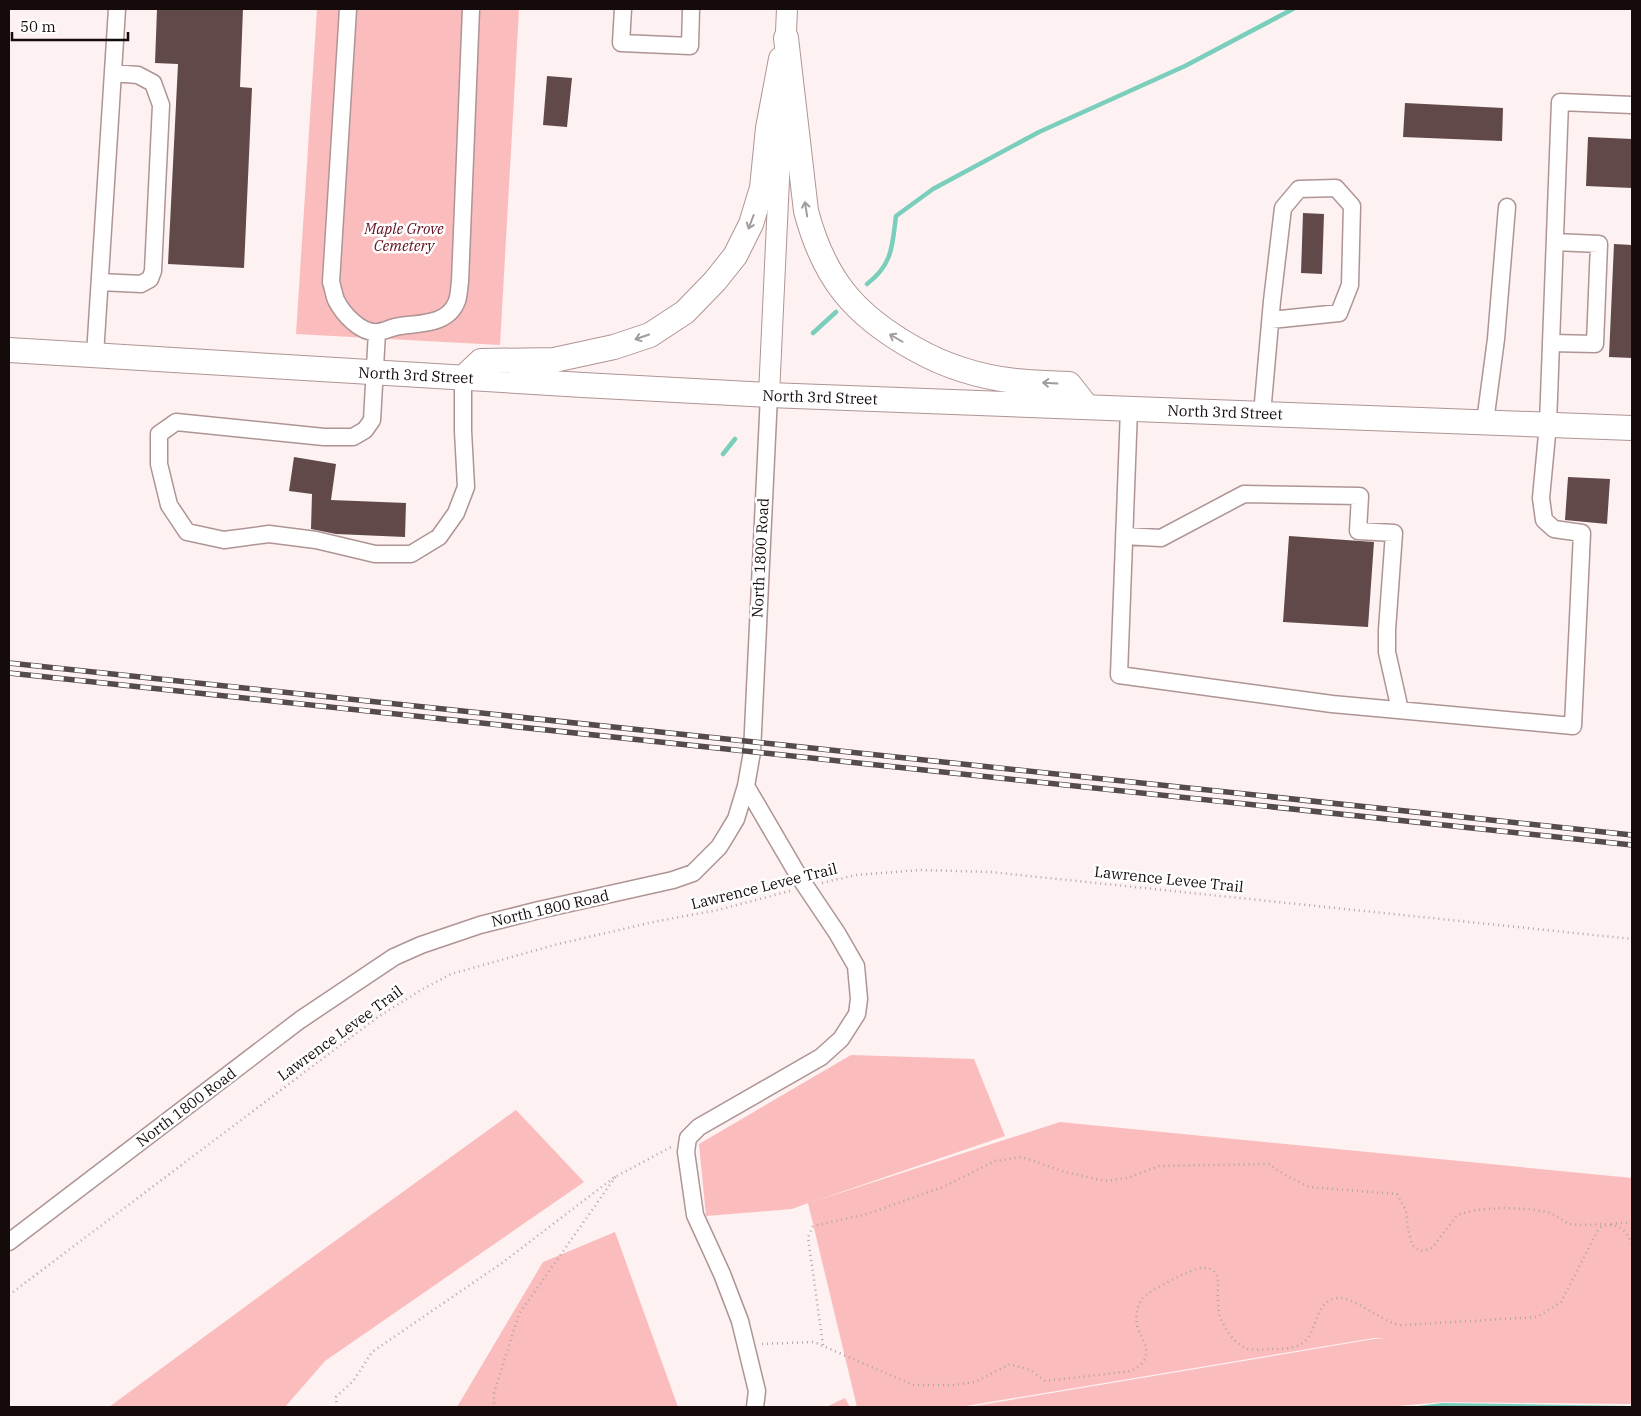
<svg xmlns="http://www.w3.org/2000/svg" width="1641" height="1416" font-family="'IBM Plex Serif',serif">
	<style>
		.green { fill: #fbbcbd }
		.water { fill: #7acebc }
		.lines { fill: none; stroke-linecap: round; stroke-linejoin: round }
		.stream { stroke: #7acebc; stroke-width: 4.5 }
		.building { fill: #61494a }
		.minor-casing { stroke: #af9494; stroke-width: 19 }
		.major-casing { stroke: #af9494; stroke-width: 22 }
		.highway-casing { stroke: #af9494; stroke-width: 26 }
		.path { stroke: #b0a5a5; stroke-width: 2.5; stroke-dasharray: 1 4; stroke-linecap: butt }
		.minor { stroke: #fff; stroke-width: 16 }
		.major { stroke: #fff; stroke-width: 20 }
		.highway { stroke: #fff; stroke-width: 24 }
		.rail-casing { stroke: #564b4b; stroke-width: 5.5 }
		.rail { stroke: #fff; stroke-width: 4; stroke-dasharray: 11; stroke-linecap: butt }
		.oneway { stroke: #a19d9d }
		.labels { text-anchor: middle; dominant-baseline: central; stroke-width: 5; stroke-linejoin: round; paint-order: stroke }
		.park-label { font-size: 15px; font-style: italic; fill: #620e1d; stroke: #fff }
		.street-label { font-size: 15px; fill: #150b0b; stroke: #fff }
	</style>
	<rect width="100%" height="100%" fill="#fdf1f1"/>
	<path class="green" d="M 317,9 L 519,9 L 500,345 L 296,334 Z
		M 851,1055 L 974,1059 L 1005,1136 L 812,1202 L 1060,1122 L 1632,1178 L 1632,1404 L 1443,1402 L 1386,1407 L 969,1407 L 1374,1339 L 1386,1339 L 1374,1338 L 960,1407 L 857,1407 L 808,1203 L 792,1209 L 706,1216 L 699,1144 Z
		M 516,1110 L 584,1182 L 325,1361 L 285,1407 L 109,1407 L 306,1262 Z
		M 615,1232 L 678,1407 L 457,1407 L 543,1262 Z
		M 845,1398 L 850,1407 L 826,1407 Z"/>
	<path class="water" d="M 1442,1403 L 1632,1406 L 1632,1407 L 1410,1407 Z"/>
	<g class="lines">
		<path class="stream" d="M 867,284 C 893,264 892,246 896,216 L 933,189 L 1039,132 L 1185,66 L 1293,9
			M 813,333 L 836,312
			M 723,454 L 735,439"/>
	</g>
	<path class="building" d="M 157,9 L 243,9 L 240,87 L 252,88 L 244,268 L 168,264 L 178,64 L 155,63 Z
		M 547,76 L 572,78 L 567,127 L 543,125 Z
		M 1405,103 L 1503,108 L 1502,141 L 1403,137 Z
		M 1588,137 L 1632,139 L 1632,188 L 1586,186 Z
		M 1303,213 L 1324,214 L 1322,274 L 1301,273 Z
		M 1614,244 L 1632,245 L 1632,358 L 1609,357 Z
		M 294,457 L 336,464 L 331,500 L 406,503 L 405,537 L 336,534 L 311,529 L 312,494 L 289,491 Z
		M 1568,477 L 1610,479 L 1607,524 L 1565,520 Z
		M 1289,536 L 1374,542 L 1368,627 L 1283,622 Z"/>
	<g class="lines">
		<defs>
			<path id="minor" d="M 348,9 L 331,282 C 333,288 334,295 336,300 C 343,314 361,334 378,332 C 385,331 392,327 400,326 C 420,323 448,325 457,301 C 459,295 459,288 460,282 L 471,9
				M 623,9 L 621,43 L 690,46 L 691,9
				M 100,282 L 141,284 L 150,279 L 153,271 L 161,105 L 153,83 L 138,75 L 113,73
				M 377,332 L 372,420 L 365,430 L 353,437 L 324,437 L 176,422 L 159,434 L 159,464 L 169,505 L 187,532 L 224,540 L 269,534 L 316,540 L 375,554 L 411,554 L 439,537 L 456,513 L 466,487 L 463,431 L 463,378
				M 1551,343 L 1595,344 L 1599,244 L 1555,242
				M 95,355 L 117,9
				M 1129,409 L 1119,675 L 1332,704 L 1573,726 L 1582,533 L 1554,529 L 1544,520 L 1541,498 L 1548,424 L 1560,102 L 1632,105
				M 1262,414 L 1272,301 L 1283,208 L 1299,189 L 1336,188 L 1352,206 L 1350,285 L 1339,313 L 1271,320
				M 1485,422 L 1496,339 L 1507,207
				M 1124,536 L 1161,538 L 1244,494 L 1360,496 L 1358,531 L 1394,533 L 1387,630 L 1387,652 L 1400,710
				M 746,786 L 798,875 L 837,933 L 856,966 L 859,999 L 857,1014 L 841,1039 L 821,1057 L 699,1127 L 688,1138 L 686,1152 L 695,1215 L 722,1274 L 740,1321 L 757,1391 L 755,1407
				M 9,1242 L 300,1020 L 394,957 L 421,945 L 480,925 L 539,910 L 673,880 L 693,873 L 719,847 L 727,834 L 736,819 L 746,786 L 752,752 L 769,395"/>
			<path id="major" d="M 785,54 L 787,9
				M 769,395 L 783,93"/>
			<path id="highway" d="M 786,38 L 806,211 C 824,279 854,315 915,349 C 945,366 981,377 1015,381 C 1033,383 1051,383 1069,384 L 1087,407
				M 9,350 L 583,385 L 769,395 L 1632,428
				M 463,378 L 481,361 L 554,360 L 614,347 L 650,335 L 685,312 L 715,281 L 735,256 L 751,224 L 762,188 L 768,128 L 781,59"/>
		</defs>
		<use href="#minor" class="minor-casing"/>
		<use href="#major" class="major-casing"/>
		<use href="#highway" class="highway-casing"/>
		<path class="path" d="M 822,883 L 856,875 L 920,870 L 991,872 L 1632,939
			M 617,1176 L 671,1147
			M 1611,1224 L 1632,1222
			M 9,1295 L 378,1017 L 421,990 L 451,974 L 558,944 L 658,921 L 718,910 L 790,891
			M 762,1344 L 814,1342 L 913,1385 L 954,1385 L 975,1382 L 1010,1364 L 1030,1370 L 1045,1381 L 1131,1371 C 1137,1368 1145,1363 1146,1355 C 1148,1345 1139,1335 1137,1325 C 1135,1317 1137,1306 1142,1299 C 1149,1290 1185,1273 1196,1269 C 1207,1266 1214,1268 1218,1278 C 1218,1290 1217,1305 1220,1316 C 1223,1327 1235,1345 1246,1348 C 1253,1351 1264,1349 1272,1349 C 1283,1349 1297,1349 1305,1341 C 1319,1328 1314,1301 1338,1298 C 1351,1296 1380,1319 1393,1323 C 1396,1325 1401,1325 1404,1325 L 1537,1317 L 1561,1302 L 1599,1228 C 1615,1220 1627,1229 1632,1245
			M 823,1345 L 808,1237 L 813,1226 L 867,1214 L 943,1187 L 995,1161 L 1022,1157 L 1065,1172 L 1105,1181 L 1128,1178 L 1159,1166 L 1269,1164 L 1285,1175 L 1309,1187 L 1397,1194 L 1406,1211 L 1408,1229 L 1412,1245 L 1421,1251 L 1432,1248 L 1457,1215 L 1476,1210 L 1502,1208 L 1531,1209 L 1551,1213 L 1569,1224 L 1582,1225 L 1606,1224
			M 337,1407 L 336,1397 L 354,1380 L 372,1352 L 502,1263 L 616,1176 L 519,1314 L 494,1393 L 494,1407"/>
		<use href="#minor" class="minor"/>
		<use href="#major" class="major"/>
		<use href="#highway" class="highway"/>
		<defs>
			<path id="rail" d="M 9,663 L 1632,835
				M 9,673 L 1632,845"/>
		</defs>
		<use href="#rail" class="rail-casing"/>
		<use href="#rail" class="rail"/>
	</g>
	<defs><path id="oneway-shaft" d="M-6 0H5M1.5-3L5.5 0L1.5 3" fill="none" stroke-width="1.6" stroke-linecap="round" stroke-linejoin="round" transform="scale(1.25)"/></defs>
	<g class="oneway">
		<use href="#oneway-shaft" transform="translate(806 209) rotate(-99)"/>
		<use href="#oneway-shaft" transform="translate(751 222) rotate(111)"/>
		<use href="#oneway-shaft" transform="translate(642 337) rotate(161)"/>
		<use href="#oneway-shaft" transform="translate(896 338) rotate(-150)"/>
		<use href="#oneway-shaft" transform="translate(1050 383) rotate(-177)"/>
	</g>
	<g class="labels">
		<g class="park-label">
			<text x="404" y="228">Maple Grove<tspan x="404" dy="17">Cemetery</tspan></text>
		</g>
		<g class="street-label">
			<text transform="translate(416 375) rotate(3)">North 3rd Street</text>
			<text transform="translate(820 397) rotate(2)">North 3rd Street</text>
			<text transform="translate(1225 412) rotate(2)">North 3rd Street</text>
			<text transform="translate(760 558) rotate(-87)">North 1800 Road</text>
			<text transform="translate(1169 879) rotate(6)">Lawrence Levee Trail</text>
			<text transform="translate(764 886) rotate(-14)">Lawrence Levee Trail</text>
			<text transform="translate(550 908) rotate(-13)">North 1800 Road</text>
			<text transform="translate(340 1033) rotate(-36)">Lawrence Levee Trail</text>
			<text transform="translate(186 1107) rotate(-37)">North 1800 Road</text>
		</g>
	</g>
	<rect width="1641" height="1416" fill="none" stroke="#150b0b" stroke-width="20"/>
	<path d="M12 32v8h116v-8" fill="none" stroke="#150b0b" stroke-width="2.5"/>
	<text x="20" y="32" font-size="15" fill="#150b0b" stroke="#ffffff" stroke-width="4" paint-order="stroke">50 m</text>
</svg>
